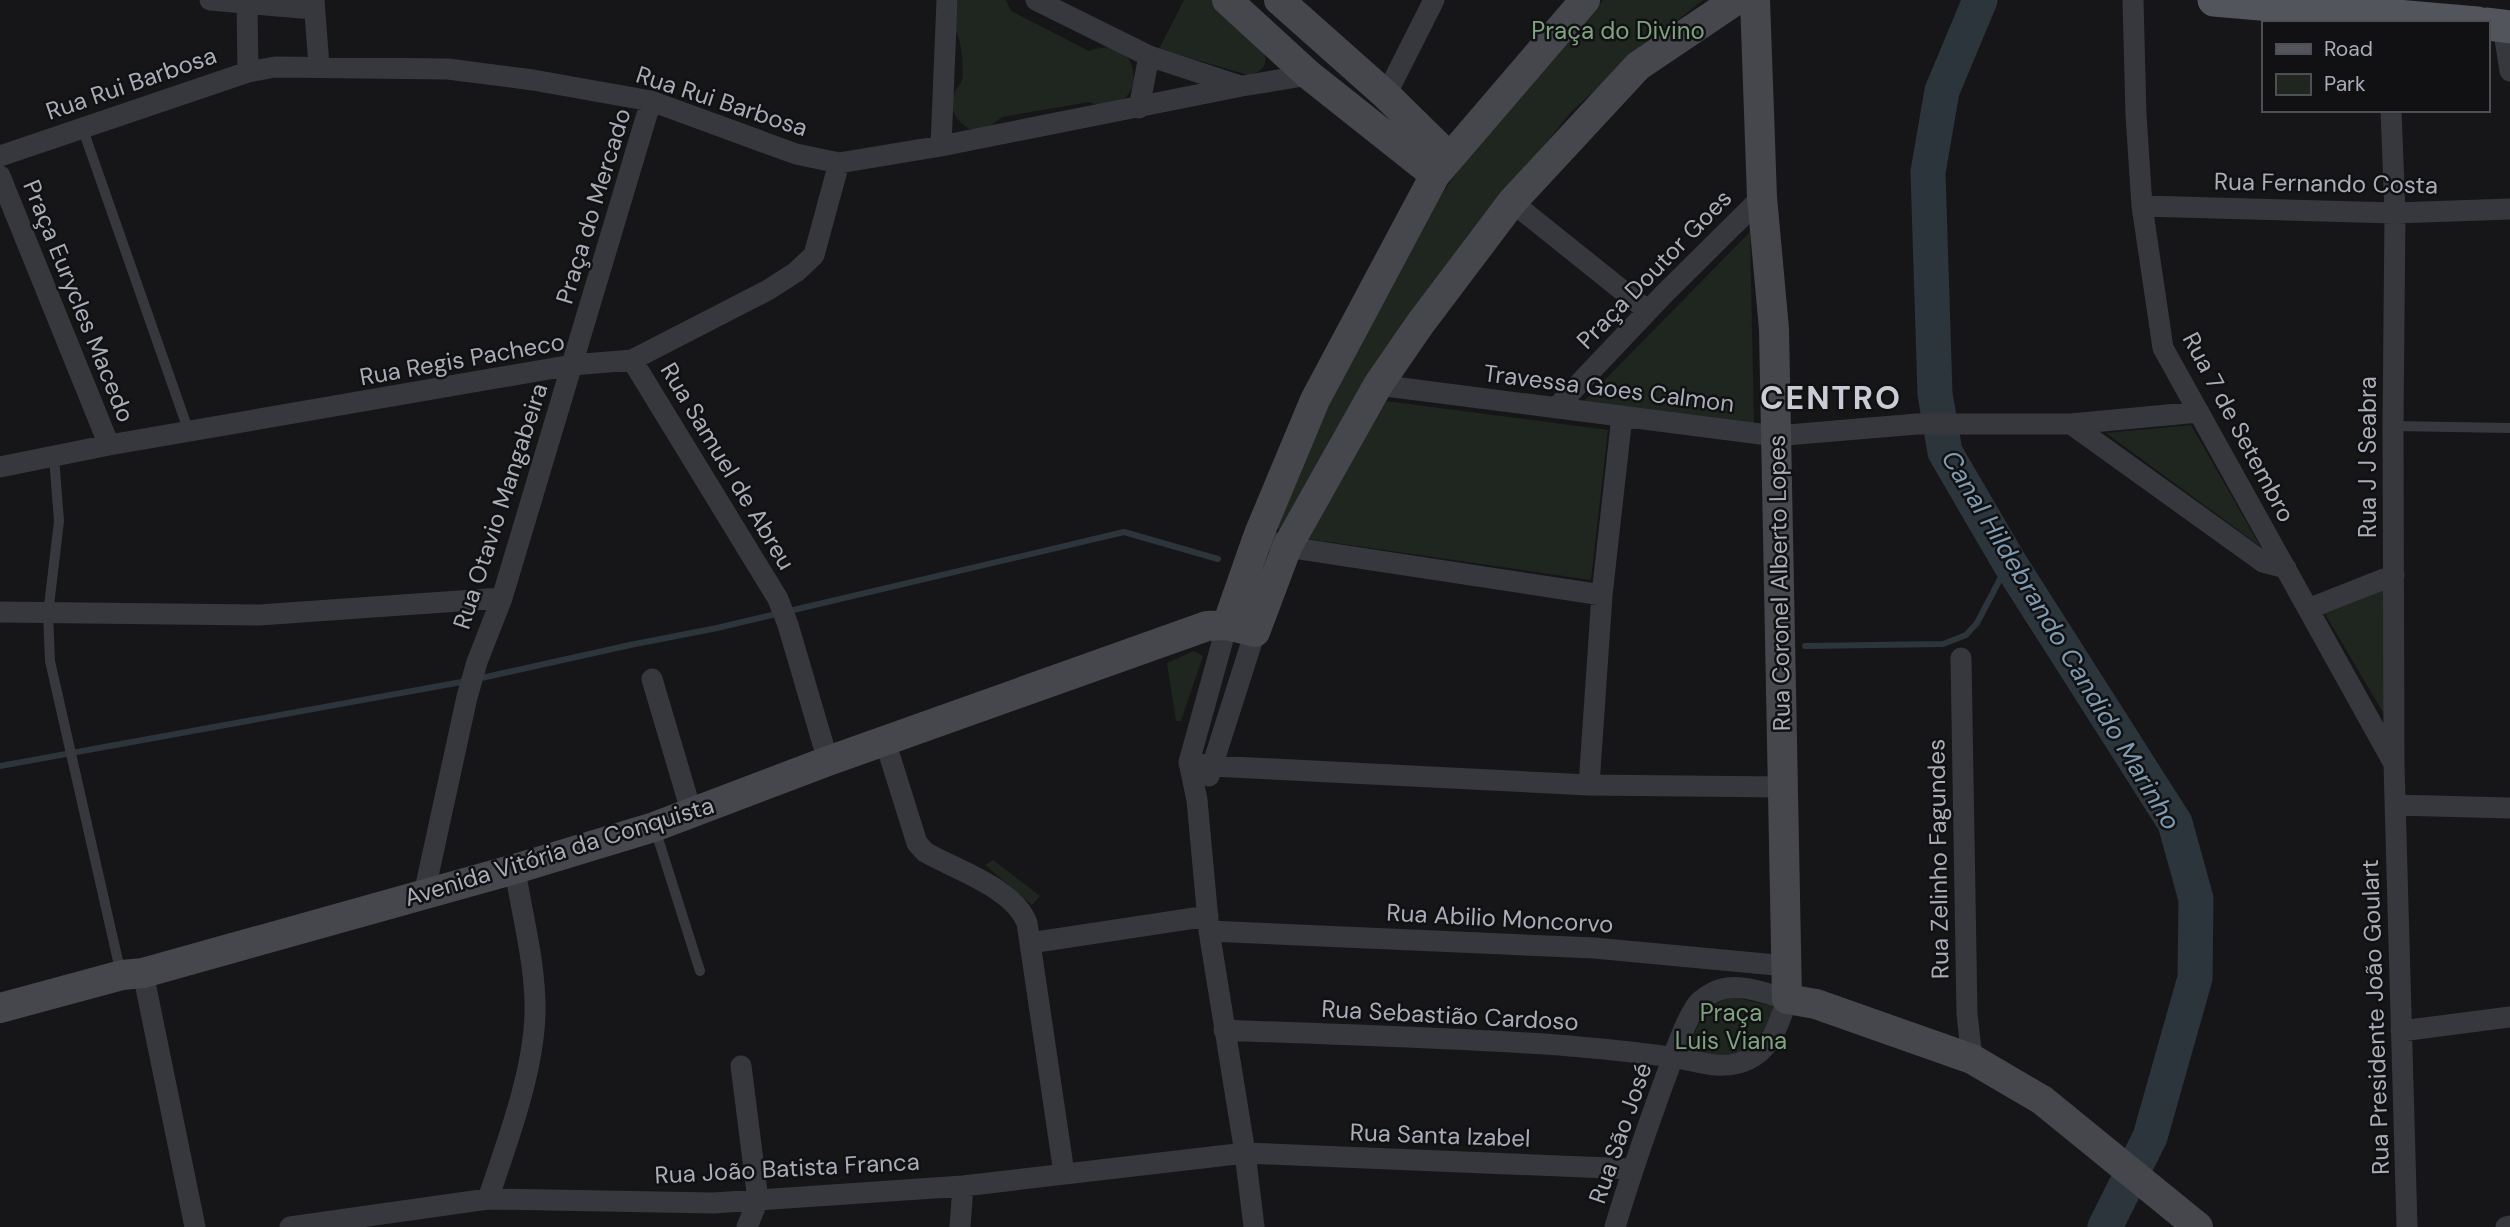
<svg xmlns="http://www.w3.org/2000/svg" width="2510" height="1227" font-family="'DM Sans',sans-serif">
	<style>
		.green { fill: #1e261f }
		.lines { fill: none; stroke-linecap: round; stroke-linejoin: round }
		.stream { stroke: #2c353c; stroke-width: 6 }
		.river { stroke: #2c353c; stroke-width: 35 }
		.lane { stroke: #37383d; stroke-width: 10 }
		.street { stroke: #37383d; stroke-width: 21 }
		.secondary { stroke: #45474d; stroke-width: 30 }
		.primary { stroke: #53555c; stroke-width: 33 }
		.labels { text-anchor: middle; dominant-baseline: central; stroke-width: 5; stroke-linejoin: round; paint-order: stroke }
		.park-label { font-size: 24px; fill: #7fa381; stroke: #111113 }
		.street-label { font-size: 24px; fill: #a8adb8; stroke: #111113 }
		.water-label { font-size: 26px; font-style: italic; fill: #7f9bb3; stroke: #111113 }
		.district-label { font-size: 32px; font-weight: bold; letter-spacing: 2px; fill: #c9ccd4; stroke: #111113 }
	</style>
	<rect width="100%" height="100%" fill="#161618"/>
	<path class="green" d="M 958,0 L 1006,0 L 1011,11 L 1089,51 C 1149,28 1148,125 1089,102 L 1002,117 L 987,129 L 969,129 C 955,120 946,105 956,90 C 959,85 960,86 962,80 C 964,68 962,40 955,30 Z
		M 1184,0 L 1212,0 L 1262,49 C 1270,64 1263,72 1248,75 L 1159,49 Z
		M 1603,0 L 1703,0 L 1632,57 L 1571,112 L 1503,196 L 1284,531 L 1275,528 L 1272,519 L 1346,372 L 1442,194 L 1462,165 Z
		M 1750,232 L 1754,424 L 1584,401 Z
		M 1386,401 L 1608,430 L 1591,580 L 1308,539 Z
		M 2191,425 L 2260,546 L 2106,433 Z
		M 2385,589 L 2384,714 L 2325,614 Z
		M 1194,651 L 1203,656 L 1181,721 L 1176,721 L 1167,663 Z
		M 993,860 L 1040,896 L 1032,905 L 985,865 Z
		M 1732,997 L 1774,1006 C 1757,1055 1736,1061 1688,1050 C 1698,1025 1703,1004 1732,997 Z"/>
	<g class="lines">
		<path class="stream" d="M 1805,646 L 1943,644 L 1966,635 L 1977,623 L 2009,562
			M 477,679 L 630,645 L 717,628 L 1124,532 L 1218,559
			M 0,766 L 467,681"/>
		<path class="river" d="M 1980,0 L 1942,91 L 1928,172 L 1935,394 L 1945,452 L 2009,562 L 2175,823 L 2196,899 L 2195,978 L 2150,1137 L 2105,1227"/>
		<path class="lane" d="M 82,127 L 189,432
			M 2393,426 L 2510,428
			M 54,457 L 59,521 L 48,614 L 50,661 L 121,974
			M 655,829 L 700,971"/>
		<path class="street" d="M 210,0 L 313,9
			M 314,0 L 319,66
			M 1036,0 L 1149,56 L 1237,85
			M 2133,0 L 2136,115 L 2142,206 L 2163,348 L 2393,762
			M 247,3 L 248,72
			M 2503,26 L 2510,71
			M 1386,95 L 1434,0
			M 1139,108 L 1149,56
			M 2391,110 L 2395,213 L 2393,426 L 2394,764 L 2407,1227
			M 941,146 L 947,0
			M 0,156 L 248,72 L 275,67 L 448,69 L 533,80 L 651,101 L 796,154 L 839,163 L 941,146 L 1242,86 L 1309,75
			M 0,176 L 109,445
			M 1512,202 L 1648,311
			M 2142,206 L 2395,213 L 2510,209
			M 632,360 L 778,599 L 788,625 L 828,761
			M 1378,385 L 1776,436 L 1917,424 L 2071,424 L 2199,412
			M 1556,408 L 1663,295 L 1762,197
			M 2071,424 L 2263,562 L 2286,568
			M 0,467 L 109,445 L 572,365 L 632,360 L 768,290 L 796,272 L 814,255 L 839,163
			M 1277,543 L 1287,547 L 1602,595 L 1622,416
			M 2308,609 L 2394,575
			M 0,612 L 259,615 L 502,598
			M 1227,625 L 1189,762 L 1197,800 L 1209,931 L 1245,1153 L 1254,1227
			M 1961,658 L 1967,1014 L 1972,1059
			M 652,679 L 692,814
			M 885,741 L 917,843 L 925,852 C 956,870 1014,888 1027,923 L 1064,1173
			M 1189,762 L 1213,766 L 1589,785 L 1784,787
			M 1209,776 L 1255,632
			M 1589,785 L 1602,595
			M 2395,805 L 2510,808
			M 424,894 L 467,697 L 477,662 L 502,598 L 651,101
			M 1209,931 L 1594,948 L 1787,966
			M 1030,943 L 1208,916
			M 143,973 L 195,1227
			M 1224,1030 C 1339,1035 1455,1037 1570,1046 C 1603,1049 1637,1052 1670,1057 C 1692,1059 1716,1070 1739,1063 C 1770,1054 1778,1027 1787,999 C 1764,993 1737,981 1714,992 C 1706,996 1698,1001 1694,1009 C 1682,1028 1673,1058 1665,1079 C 1647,1128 1630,1177 1615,1227
			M 2401,1031 L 2510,1017
			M 741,1066 L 758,1200 L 747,1227
			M 488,1199 C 507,1142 534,1072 535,1012 C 536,966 522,915 515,869
			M 290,1227 L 488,1199 L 714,1203 L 963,1186 L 1245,1153 L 1632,1169
			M 960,1227 L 963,1186
			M 2506,1227 L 2510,1226"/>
		<path class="secondary" d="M 1227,0 L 1309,75 L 1435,175
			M 1279,0 L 1386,95 L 1449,157
			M 1755,0 L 1762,197 L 1774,329 L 1787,999 L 1816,1004 L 1972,1059 L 2042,1100 L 2198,1227
			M 1227,625 L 1259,534 L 1315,400 L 1435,175 L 1585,0
			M 0,1008 L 122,975 L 143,973 L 515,869 L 654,827 L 828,761 L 1207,626 L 1227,625 L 1255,632 L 1287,547 L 1378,385 L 1420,324 L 1512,202 L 1638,66 L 1736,0"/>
		<path class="primary" d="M 2214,0 L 2477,23
			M 2487,24 L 2510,27"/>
	</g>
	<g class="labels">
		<g class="park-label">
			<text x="1618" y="30">Praça do Divino</text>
			<text x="1731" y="1012">Praça<tspan x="1731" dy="28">Luis Viana</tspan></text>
		</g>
		<g class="street-label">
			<text transform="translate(131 83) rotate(-19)">Rua Rui Barbosa</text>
			<text transform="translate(722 101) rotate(18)">Rua Rui Barbosa</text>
			<text transform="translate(2326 183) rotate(1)">Rua Fernando Costa</text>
			<text transform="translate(593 206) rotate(-73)">Praça do Mercado</text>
			<text transform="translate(1654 269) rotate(-46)">Praça Doutor Goes</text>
			<text transform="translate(79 301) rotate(68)">Praça Eurycles Macedo</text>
			<text transform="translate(462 359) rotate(-10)">Rua Regis Pacheco</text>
			<text transform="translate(1609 388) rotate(7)">Travessa Goes Calmon</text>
			<text transform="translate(2239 427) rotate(62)">Rua 7 de Setembro</text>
			<text transform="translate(2367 457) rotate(-90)">Rua J J Seabra</text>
			<text transform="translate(728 466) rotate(59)">Rua Samuel de Abreu</text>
			<text transform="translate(500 506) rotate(-72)">Rua Otavio Mangabeira</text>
			<text transform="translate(1779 583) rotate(-91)">Rua Coronel Alberto Lopes</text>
			<text transform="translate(559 851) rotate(-17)">Avenida Vitória da Conquista</text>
			<text transform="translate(1938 859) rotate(-91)">Rua Zelinho Fagundes</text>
			<text transform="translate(1500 918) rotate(3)">Rua Abilio Moncorvo</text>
			<text transform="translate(1450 1015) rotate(3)">Rua Sebastião Cardoso</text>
			<text transform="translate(2375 1017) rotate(-92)">Rua Presidente João Goulart</text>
			<text transform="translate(1620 1133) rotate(-71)">Rua São José</text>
			<text transform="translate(1440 1135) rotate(2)">Rua Santa Izabel</text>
			<text transform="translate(787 1168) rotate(-3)">Rua João Batista Franca</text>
		</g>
		<g class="water-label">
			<text transform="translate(2061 640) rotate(59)">Canal Hildebrando Candido Marinho</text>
		</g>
		<g class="district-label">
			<text x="1831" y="398">CENTRO</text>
		</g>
	</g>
	<rect x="2262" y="21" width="228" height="91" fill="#111113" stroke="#4d4f55" stroke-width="2"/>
	<rect x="2276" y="44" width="35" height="10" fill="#53555c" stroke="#4d4f55" stroke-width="2"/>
	<text x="2324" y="56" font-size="21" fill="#a8adb8">Road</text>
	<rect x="2276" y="74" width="35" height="21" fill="#1e261f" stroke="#4d4f55" stroke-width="2"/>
	<text x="2324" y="91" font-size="21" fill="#a8adb8">Park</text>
</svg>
